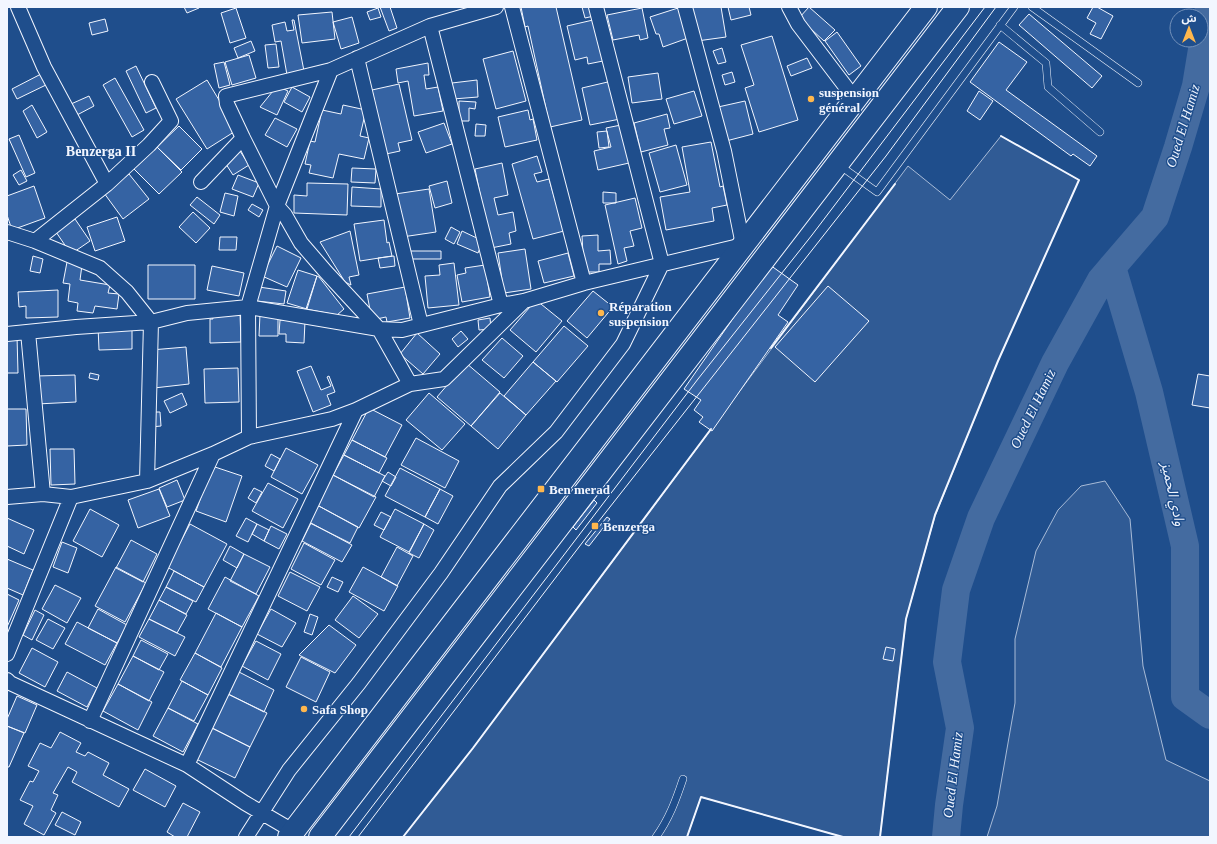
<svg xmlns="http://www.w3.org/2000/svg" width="1217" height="844" font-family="'Times New Roman','Noto Sans Arabic',serif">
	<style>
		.built { fill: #305b95; stroke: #a8bbd7 }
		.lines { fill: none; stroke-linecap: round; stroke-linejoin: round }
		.river { stroke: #446ba0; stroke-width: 28 }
		.building { fill: #3563a3; stroke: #f2f6ff }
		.lane-casing { stroke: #f2f6ff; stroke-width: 8 }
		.street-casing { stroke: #f2f6ff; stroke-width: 16 }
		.primary-casing { stroke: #f2f6ff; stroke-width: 24 }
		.lane { stroke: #1f4e8c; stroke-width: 7 }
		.street { stroke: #1f4e8c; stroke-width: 14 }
		.primary { stroke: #1f4e8c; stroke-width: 22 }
		.tram { stroke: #f2f6ff; stroke-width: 1 }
		.wall { stroke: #f2f6ff; stroke-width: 2 }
		.poi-dot { fill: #ffb74d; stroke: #1f4e8c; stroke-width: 1.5 }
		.labels { text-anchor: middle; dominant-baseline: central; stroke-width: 3; stroke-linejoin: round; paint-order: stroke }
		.poi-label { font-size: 13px; font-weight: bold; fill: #f2f6ff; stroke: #1f4e8c; text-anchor: start }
		.water-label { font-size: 14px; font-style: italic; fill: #f2f6ff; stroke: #1f4e8c }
		.neighbourhood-label { font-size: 14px; font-weight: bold; fill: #f2f6ff; stroke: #1f4e8c }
	</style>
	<rect width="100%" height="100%" fill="#1f4e8c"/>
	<path class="built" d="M 1001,136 L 1079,180 L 998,361 L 935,516 L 906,619 L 880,837 L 843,837 L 701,797 L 687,837 L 403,837 L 473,748 L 908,166 L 950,200 Z
		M 1105,481 L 1130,519 L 1143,666 L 1166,760 L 1210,781 L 1210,837 L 987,837 L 997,806 L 1015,703 L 1015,639 L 1036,551 L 1058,510 L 1081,486 Z"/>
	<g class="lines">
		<path class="river" d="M 1112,267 L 1149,392 L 1185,546 L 1185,697 L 1210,715
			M 946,837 L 949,805 L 960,728 L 947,662 L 956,590 L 981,518 L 1055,363 L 1101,280 L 1155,217 L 1178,147 L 1196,86 L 1209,7"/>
	</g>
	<path class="building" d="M 184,7 L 198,7 L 199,8 L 187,13 Z
		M 380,7 L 390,7 L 397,28 L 389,31 Z
		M 521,7 L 556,7 L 582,120 L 550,127 L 528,26 L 525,27 Z
		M 582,7 L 592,7 L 594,16 L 585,18 Z
		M 692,7 L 721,7 L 726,37 L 697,41 Z
		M 728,7 L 749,7 L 751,15 L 731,20 Z
		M 809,7 L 835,30 L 824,41 L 799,18 Z
		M 1093,7 L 1097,7 L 1113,16 L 1101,39 L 1090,34 L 1096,23 L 1087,18 Z
		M 236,8 L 246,38 L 230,43 L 221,13 Z
		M 378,8 L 381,17 L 370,20 L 367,12 Z
		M 642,8 L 648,38 L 640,40 L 639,35 L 613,40 L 607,15 Z
		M 678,8 L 688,38 L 663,47 L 659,34 L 656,34 L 650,17 Z
		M 332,12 L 335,39 L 302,43 L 298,15 Z
		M 1029,14 L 1102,76 L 1092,88 L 1019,25 Z
		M 352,17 L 359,43 L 341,49 L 333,22 Z
		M 105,19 L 108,31 L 92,35 L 89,23 Z
		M 292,20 L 294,20 L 304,71 L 287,75 L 281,41 L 275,42 L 272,25 L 285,22 L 287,31 L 294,30 Z
		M 593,20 L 603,61 L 588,64 L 587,57 L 575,60 L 567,26 Z
		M 837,32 L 861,66 L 849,75 L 825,41 Z
		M 772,36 L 798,120 L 759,132 L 745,88 L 754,85 L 741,45 Z
		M 251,41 L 255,51 L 238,58 L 234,48 Z
		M 999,42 L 1027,62 L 1006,90 L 1097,156 L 1090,166 L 1073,154 L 1071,156 L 970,82 Z
		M 276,44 L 279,67 L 268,68 L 265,45 Z
		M 722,48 L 726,62 L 718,64 L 713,51 Z
		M 513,51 L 526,101 L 496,109 L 483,59 Z
		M 249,55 L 256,78 L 232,85 L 225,62 Z
		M 807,58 L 812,68 L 791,76 L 787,66 Z
		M 224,62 L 230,85 L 219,88 L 214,64 Z
		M 428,63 L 429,75 L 424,75 L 426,89 L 438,87 L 443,111 L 414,116 L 408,81 L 398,83 L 396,69 Z
		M 136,66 L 156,108 L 146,113 L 126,71 Z
		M 732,72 L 735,82 L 725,85 L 722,75 Z
		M 43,73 L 48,84 L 17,99 L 12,89 Z
		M 658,73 L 662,99 L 632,103 L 628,77 Z
		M 115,78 L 144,130 L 132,137 L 103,85 Z
		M 207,80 L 237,130 L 207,149 L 176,99 Z
		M 477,80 L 478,97 L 453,99 L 452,83 Z
		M 612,81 L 620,119 L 590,125 L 582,88 Z
		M 399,84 L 412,140 L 398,143 L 400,151 L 386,154 L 372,90 Z
		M 277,86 L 288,91 L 277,115 L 260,107 Z
		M 292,87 L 310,97 L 302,112 L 284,102 Z
		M 694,91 L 702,116 L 674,124 L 666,99 Z
		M 979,91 L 993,101 L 980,120 L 967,111 Z
		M 89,96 L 94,106 L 77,115 L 71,104 Z
		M 459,101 L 476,102 L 475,109 L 469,108 L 469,121 L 459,121 Z
		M 745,101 L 753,134 L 726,141 L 718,107 Z
		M 32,105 L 47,132 L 37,138 L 23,111 Z
		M 343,105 L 366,110 L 360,136 L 369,138 L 364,159 L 339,154 L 333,178 L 309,173 L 311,165 L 305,164 L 310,141 L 315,142 L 322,110 L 341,114 Z
		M 528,110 L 530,120 L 533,119 L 537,140 L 505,147 L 498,117 Z
		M 667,114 L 670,128 L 664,129 L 668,145 L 641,152 L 634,123 Z
		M 275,118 L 297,129 L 287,147 L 265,135 Z
		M 444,123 L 452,144 L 426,153 L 418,132 Z
		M 476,124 L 486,125 L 485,136 L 475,136 Z
		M 621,125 L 629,163 L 598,170 L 594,151 L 611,147 L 606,128 Z
		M 179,126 L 202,149 L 181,170 L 157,147 Z
		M 607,131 L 609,147 L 599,148 L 597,132 Z
		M 19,135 L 35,173 L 26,177 L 9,139 Z
		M 711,142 L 720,187 L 723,186 L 727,205 L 712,208 L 714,221 L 666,230 L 660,197 L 690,192 L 682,147 Z
		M 676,145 L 687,185 L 660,192 L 649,153 Z
		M 157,147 L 182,172 L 159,194 L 134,169 Z
		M 240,151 L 249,165 L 233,175 L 224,161 Z
		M 537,156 L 542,172 L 534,174 L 537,182 L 549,179 L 564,231 L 533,239 L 512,164 Z
		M 502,163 L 508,195 L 494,198 L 498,215 L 513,212 L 516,231 L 509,233 L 511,244 L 491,248 L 475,169 Z
		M 352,168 L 376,169 L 375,183 L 351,182 Z
		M 21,170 L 27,181 L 19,185 L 13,175 Z
		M 129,174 L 149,199 L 123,219 L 104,193 Z
		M 238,175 L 259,183 L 253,197 L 232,189 Z
		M 447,181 L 452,203 L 435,208 L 429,186 Z
		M 307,183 L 348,184 L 347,215 L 294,213 L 294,195 L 307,196 Z
		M 34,186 L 45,218 L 12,230 L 7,215 L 7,196 Z
		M 352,187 L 381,189 L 381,207 L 351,206 Z
		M 429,189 L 436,232 L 402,237 L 395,194 Z
		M 603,192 L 616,193 L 616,203 L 603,203 Z
		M 225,193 L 238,196 L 234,216 L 220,212 Z
		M 197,197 L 220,215 L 214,224 L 190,205 Z
		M 635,198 L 642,228 L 630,231 L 634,246 L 624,248 L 627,261 L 618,264 L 605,205 Z
		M 252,204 L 263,210 L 259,217 L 248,210 Z
		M 193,212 L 210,228 L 196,243 L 179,227 Z
		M 117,217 L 125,241 L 95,251 L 87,227 Z
		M 75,219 L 90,241 L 71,254 L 56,232 Z
		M 384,220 L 387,243 L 389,242 L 392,256 L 360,261 L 354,224 Z
		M 451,227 L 460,232 L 454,244 L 445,239 Z
		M 350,231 L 359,275 L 349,277 L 351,285 L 345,282 L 320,242 Z
		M 462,231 L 483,241 L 478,253 L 457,244 Z
		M 598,235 L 598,251 L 610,250 L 611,264 L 599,264 L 599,272 L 584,272 L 582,236 Z
		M 220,237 L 237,237 L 236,250 L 219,250 Z
		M 277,246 L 301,258 L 287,287 L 262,276 Z
		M 525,249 L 531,289 L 504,293 L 498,253 Z
		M 410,251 L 441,251 L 441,259 L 410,259 Z
		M 568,253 L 574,276 L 544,283 L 538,261 Z
		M 33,256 L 43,259 L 40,273 L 30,271 Z
		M 394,256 L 395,266 L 380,268 L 378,258 Z
		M 67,262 L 82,265 L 80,280 L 110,285 L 108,293 L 119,294 L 117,309 L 95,306 L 93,313 L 77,311 L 78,303 L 68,301 L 70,284 L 63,283 Z
		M 454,263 L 459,305 L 428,308 L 425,276 L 440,275 L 439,265 Z
		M 148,265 L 195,265 L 195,299 L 148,299 Z
		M 485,265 L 490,297 L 462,302 L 457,275 L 466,273 L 465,268 Z
		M 770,265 L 798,285 L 778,315 L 788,322 L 712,431 L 699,422 L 703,417 L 694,410 L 701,400 L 684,389 Z
		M 212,266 L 244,273 L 239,296 L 207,290 Z
		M 298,270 L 317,276 L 307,309 L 287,303 Z
		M 317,276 L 319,277 L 344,309 L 337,315 L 306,309 Z
		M 828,286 L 869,321 L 815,382 L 775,347 Z
		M 259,287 L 286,291 L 284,304 L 257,301 Z
		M 405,287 L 410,318 L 387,322 L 386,317 L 372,320 L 367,294 Z
		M 58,290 L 58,317 L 26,318 L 26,306 L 19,307 L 18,292 Z
		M 593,291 L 613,307 L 587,338 L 567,321 Z
		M 536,300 L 562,321 L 536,352 L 510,330 Z
		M 240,314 L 241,342 L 210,343 L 210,319 L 213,319 L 212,315 Z
		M 260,314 L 278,314 L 278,336 L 259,336 Z
		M 490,318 L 491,329 L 479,330 L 478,320 Z
		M 280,320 L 305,321 L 304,343 L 286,342 L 286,334 L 279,334 Z
		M 132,325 L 132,349 L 99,350 L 98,326 Z
		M 564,326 L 588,346 L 557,382 L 533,362 Z
		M 461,331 L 468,339 L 458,347 L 452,339 Z
		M 417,333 L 440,354 L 423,374 L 400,354 Z
		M 7,336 L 17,336 L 18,373 L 7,373 Z
		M 502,338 L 523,356 L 504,378 L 482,360 Z
		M 186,347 L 189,384 L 154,388 L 151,350 Z
		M 533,362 L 556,381 L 526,415 L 504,396 Z
		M 466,363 L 500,392 L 471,426 L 437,397 Z
		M 311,366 L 321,390 L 331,386 L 327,377 L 329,376 L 335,392 L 327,395 L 331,405 L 313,412 L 297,371 Z
		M 238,368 L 239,402 L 205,403 L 204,369 Z
		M 90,373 L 99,375 L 98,380 L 89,378 Z
		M 1198,374 L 1210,376 L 1210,408 L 1192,405 Z
		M 75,375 L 76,402 L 37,404 L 36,376 Z
		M 182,393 L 187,405 L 170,413 L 164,401 Z
		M 429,393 L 465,424 L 442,450 L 406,420 Z
		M 500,393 L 526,415 L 498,449 L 471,426 Z
		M 369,408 L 402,425 L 385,457 L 352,440 Z
		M 7,409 L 26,409 L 27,445 L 7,446 Z
		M 150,412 L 160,412 L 161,426 L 151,427 Z
		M 416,438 L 459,461 L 445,488 L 401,465 Z
		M 352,440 L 387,458 L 379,473 L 344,455 Z
		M 286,448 L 318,465 L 302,494 L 271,477 Z
		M 50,449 L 74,449 L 75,484 L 51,485 Z
		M 271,454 L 280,459 L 274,471 L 265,466 Z
		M 344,455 L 385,476 L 374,497 L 333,475 Z
		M 212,466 L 242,476 L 226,522 L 196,511 Z
		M 400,468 L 440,489 L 425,517 L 385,496 Z
		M 388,472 L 396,477 L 391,486 L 382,481 Z
		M 333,475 L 376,497 L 359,528 L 317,505 Z
		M 177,480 L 185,500 L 167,507 L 159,488 Z
		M 268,483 L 298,499 L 283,528 L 252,511 Z
		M 254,488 L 262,492 L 256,503 L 248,498 Z
		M 159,489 L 170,516 L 138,528 L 128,500 Z
		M 440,489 L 453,496 L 438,524 L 425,517 Z
		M 594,500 L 597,503 L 576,530 L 573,527 Z
		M 317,505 L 358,527 L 350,543 L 308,522 Z
		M 90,509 L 119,525 L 102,557 L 73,541 Z
		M 395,509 L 424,524 L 409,552 L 380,537 Z
		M 381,512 L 391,517 L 384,530 L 374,525 Z
		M 607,517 L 610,519 L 589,546 L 585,544 Z
		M 7,518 L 34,530 L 24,554 L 7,546 Z
		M 246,518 L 257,524 L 248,542 L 236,536 Z
		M 311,523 L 352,545 L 342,562 L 302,541 Z
		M 190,524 L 227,544 L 204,587 L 167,567 Z
		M 257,524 L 269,530 L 264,541 L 252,534 Z
		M 424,524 L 434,530 L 419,558 L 409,553 Z
		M 271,526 L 287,534 L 279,549 L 264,541 Z
		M 131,540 L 157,554 L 143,582 L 116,568 Z
		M 62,542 L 77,548 L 68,573 L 53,567 Z
		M 304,543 L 335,560 L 321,585 L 291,569 Z
		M 230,546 L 244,554 L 237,568 L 223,560 Z
		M 397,547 L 413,556 L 397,586 L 381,577 Z
		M 244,554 L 270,567 L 256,594 L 230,581 Z
		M 7,559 L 33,570 L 23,595 L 7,588 Z
		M 116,567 L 146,583 L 125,622 L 95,606 Z
		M 363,567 L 398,586 L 384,611 L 349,592 Z
		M 174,571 L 204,587 L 196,602 L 166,587 Z
		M 290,572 L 320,587 L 307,611 L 278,596 Z
		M 225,577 L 259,596 L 242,627 L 208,609 Z
		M 332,577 L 343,582 L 338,592 L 327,587 Z
		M 55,585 L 81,598 L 67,623 L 42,609 Z
		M 166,587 L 193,601 L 186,614 L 159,600 Z
		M 7,594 L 19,600 L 7,627 Z
		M 353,596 L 378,614 L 359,638 L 335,620 Z
		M 159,600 L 187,615 L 177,633 L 149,619 Z
		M 98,609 L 127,625 L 117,643 L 88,628 Z
		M 271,609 L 296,623 L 282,647 L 257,634 Z
		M 35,610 L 44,615 L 32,640 L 23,635 Z
		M 216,613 L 242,627 L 221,667 L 195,653 Z
		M 310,614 L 318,617 L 312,635 L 304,632 Z
		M 48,619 L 65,628 L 53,649 L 36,640 Z
		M 149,619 L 185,637 L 175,656 L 139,637 Z
		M 77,622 L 117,643 L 105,665 L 65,644 Z
		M 329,625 L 356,645 L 335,673 L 299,655 Z
		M 141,640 L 168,654 L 159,670 L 133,656 Z
		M 256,641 L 281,654 L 268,680 L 242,666 Z
		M 886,647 L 895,649 L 893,661 L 883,659 Z
		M 32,648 L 58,662 L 45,687 L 19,673 Z
		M 195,653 L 222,668 L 208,695 L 180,680 Z
		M 133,656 L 164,672 L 149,701 L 118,684 Z
		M 301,657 L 330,672 L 316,702 L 286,687 Z
		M 67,672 L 97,688 L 87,707 L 57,691 Z
		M 239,672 L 274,690 L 264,712 L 228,694 Z
		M 182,681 L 208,695 L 194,721 L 168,708 Z
		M 118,684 L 152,702 L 138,730 L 103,711 Z
		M 228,694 L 267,713 L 250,747 L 212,728 Z
		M 17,696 L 37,705 L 25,733 L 7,726 L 7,719 Z
		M 168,708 L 198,724 L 183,752 L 153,736 Z
		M 7,726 L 24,733 L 9,767 L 7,767 Z
		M 212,728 L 250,747 L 235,778 L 196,759 Z
		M 60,732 L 81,743 L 76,752 L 85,756 L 88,752 L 109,763 L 103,775 L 129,789 L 119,807 L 72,782 L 77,772 L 68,767 L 53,793 L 58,795 L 51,810 L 56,813 L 44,835 L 24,824 L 33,806 L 20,800 L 30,781 L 33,782 L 39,771 L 28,766 L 40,743 L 51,748 Z
		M 145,769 L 176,786 L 165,807 L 133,790 Z
		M 183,803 L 200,812 L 187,837 L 175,837 L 167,832 Z
		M 62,812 L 81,822 L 75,835 L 55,825 Z"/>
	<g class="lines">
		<defs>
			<path id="lane" d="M 1032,7 L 1138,83
				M 1000,25 L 1046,63 L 1048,87 L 1100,132
				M 839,165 L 877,192 L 1014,7
				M 656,837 C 669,819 676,800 683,779"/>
			<path id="street" d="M 18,7 L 44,67 L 107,184
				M 512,7 L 584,283
				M 789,7 L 798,24 L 855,99
				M 430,26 L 501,305
				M 357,58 L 421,325
				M 331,70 L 226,96 L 227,104 L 243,138 L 277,206 L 285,215 L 301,243 L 326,272 L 379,329 L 410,384
				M 201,182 L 243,138
				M 7,232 L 35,241 L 100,268 L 127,292 L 151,322 L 147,481
				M 35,241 L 107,184 L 149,145 L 171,121 L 152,82
				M 28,332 L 43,494
				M 7,334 L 76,327 L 151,322 L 187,313 L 248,307 L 379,329 L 402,330 L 501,305 L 524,301 L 584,283 L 743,245 L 724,151 L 685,7
				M 249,437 L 248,307 L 277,206 L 331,70 L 430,26 L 496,7
				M 7,497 L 43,494 L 71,497 L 147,481 L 213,454 L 249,437 L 332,419 L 356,410 L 410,384 L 444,379 L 524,301
				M 7,654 L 71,497
				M 7,680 L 10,683 L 187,765 L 245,803 L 293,831
				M 90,721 L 213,454
				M 187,765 L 356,410
				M 246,837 L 289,770 L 359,683 L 441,573 L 500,486 L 556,432 L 623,344 L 662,264 L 596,7"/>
			<path id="primary" d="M 289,837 L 926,7
				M 320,837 L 958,7"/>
		</defs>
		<use href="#lane" class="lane-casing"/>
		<use href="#street" class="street-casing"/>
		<use href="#primary" class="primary-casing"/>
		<use href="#lane" class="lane"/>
		<use href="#street" class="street"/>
		<use href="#primary" class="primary"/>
		<path class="tram" d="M 349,837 L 698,379 L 812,235 L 985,7
			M 358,837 L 595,526 L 886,156 L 996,7"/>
		<path class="wall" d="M 771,348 L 895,184
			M 403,837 L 473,748 L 711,429
			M 687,837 L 701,797 L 843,837
			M 880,837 L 906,619 L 935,515 L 998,361 L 1079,180 L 1001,136"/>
	</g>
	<g class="poi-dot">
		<circle cx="811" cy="99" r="4"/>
		<circle cx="601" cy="313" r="4"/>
		<rect x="537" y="485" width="8" height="8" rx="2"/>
		<rect x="591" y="522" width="8" height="8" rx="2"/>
		<circle cx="304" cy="709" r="4"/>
	</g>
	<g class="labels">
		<g class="poi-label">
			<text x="819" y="92">suspension<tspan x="819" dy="15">général</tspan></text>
			<text x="609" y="306">Réparation<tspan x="609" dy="15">suspension</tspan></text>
			<text x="549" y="489">Ben merad</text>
			<text x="603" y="526">Benzerga</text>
			<text x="312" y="709">Safa Shop</text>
		</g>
		<g class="water-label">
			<text transform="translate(1183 126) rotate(-73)">Oued El Hamiz</text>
			<text transform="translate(1033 409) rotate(-64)">Oued El Hamiz</text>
			<text transform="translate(1173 494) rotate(77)">وادي الحميز</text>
			<text transform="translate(953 775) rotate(-83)">Oued El Hamiz</text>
		</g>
		<g class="neighbourhood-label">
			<text x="101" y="151">Benzerga II</text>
		</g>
	</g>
	<rect width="1217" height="844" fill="none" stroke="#f2f6ff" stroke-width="16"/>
	<g transform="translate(1189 28)"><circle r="19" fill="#1f4e8c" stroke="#7391ba"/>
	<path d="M0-3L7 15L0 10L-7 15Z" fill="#ffb74d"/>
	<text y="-6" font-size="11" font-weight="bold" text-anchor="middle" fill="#f2f6ff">ش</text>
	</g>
</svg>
